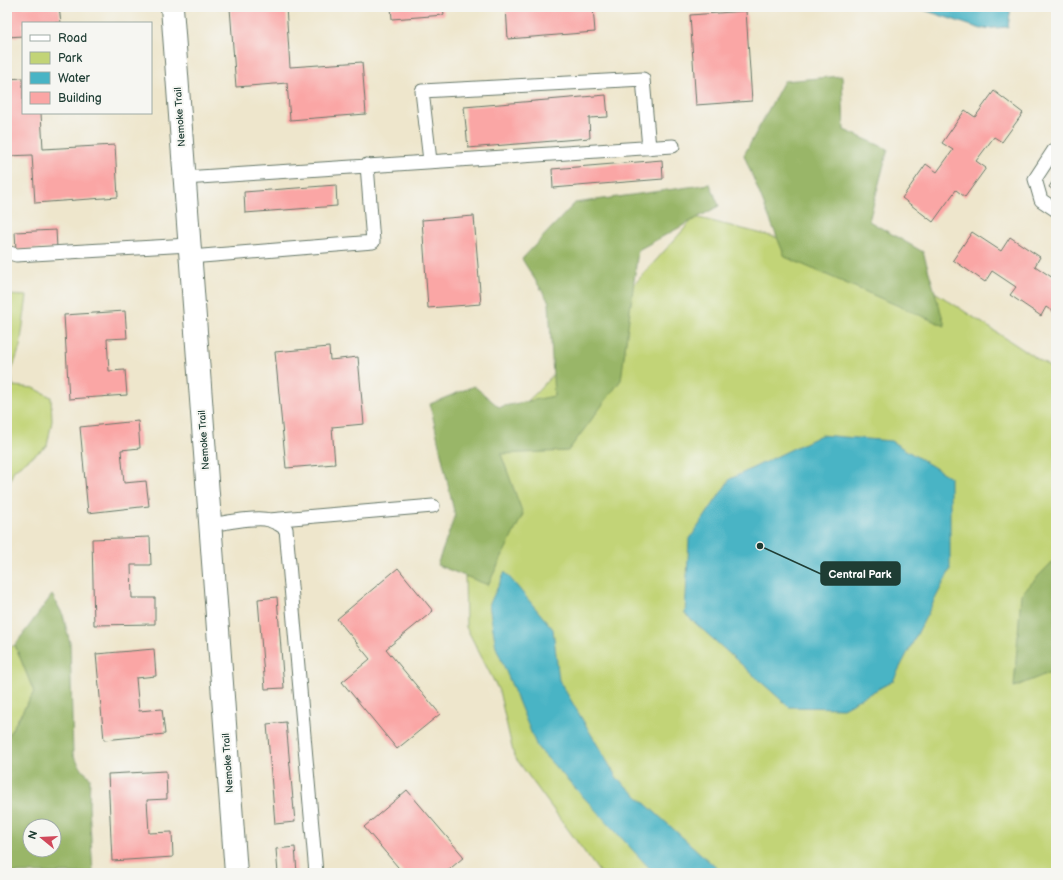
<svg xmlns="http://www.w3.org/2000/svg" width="1063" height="880" font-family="'Balsamiq Sans',sans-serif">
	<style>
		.green { fill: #c2d477; stroke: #708856 }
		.forest { fill: #99b668; stroke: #5c7a4e; fill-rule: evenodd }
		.water { fill: #48b4c5; stroke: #34787c }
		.building { fill: #faa6a5 }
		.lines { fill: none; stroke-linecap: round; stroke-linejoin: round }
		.lane-casing { stroke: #677869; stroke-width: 15 }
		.street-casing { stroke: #677869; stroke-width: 24 }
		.lane { stroke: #fff; stroke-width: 13 }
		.street { stroke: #fff; stroke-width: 22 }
		.labels { text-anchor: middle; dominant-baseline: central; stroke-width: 4; stroke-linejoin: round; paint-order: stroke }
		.street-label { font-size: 10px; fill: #1f3d34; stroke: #f6f6f2 }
		.leader { fill: none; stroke: #1f3d34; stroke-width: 1.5 }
		.callout-dot { fill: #1f3d34; stroke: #f6f6f2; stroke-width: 1.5 }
		.callout { fill: #1f3d34; stroke: #1f3d34; stroke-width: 1.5 }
		.callout-label { font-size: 11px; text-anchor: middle; font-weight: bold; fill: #fff }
	</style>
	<rect width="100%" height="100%" fill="#f6f6f2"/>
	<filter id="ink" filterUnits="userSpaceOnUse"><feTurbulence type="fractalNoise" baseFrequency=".025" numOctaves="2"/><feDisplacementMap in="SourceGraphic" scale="8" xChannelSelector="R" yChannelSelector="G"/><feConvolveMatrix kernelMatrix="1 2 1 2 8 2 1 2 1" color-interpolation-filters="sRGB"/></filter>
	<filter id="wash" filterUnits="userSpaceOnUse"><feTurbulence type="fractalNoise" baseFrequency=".012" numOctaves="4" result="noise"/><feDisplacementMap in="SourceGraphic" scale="16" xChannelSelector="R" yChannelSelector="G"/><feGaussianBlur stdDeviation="0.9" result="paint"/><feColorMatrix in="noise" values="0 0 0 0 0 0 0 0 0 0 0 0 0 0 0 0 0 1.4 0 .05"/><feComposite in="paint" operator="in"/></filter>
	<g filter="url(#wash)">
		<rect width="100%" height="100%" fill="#eee6cc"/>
		<path class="green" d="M 695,217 L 898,268 L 1056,371 L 1056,873 L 600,873 L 514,756 L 499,691 L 466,627 L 463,464 L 538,391 Z
			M 7,295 L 27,296 L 20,347 L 11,373 L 13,386 L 34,388 L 51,397 L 52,421 L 47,446 L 14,470 L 7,488 Z
			M 15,645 L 34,692 L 8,736 L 7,736 L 7,649 Z"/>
		<path class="forest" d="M 842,76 L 844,130 L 888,149 L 869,221 L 923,252 L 945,326 L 785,257 L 744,155 L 784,81 Z
			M 710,184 L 719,206 L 638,250 L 621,380 L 568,451 L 501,454 L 523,514 L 488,585 L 437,565 L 455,516 L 430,404 L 474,386 L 499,407 L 554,396 L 549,302 L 522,259 L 575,203 Z
			M 1056,558 L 1056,670 L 1014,687 L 1021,594 Z
			M 52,595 L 63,615 L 70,643 L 73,755 L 83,771 L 90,777 L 89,806 L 93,873 L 7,873 L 7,736 L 8,736 L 34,692 L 15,645 ZM 30,826 L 54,826 L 54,850 L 30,850 Z"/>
		<path class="water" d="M 919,7 L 1011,7 L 1008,27 L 981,29 L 921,9 Z
			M 821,435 L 891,441 L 950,477 L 950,570 L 893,681 L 843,708 L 789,707 L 685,614 L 689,540 L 730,479 Z
			M 505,572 L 553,629 L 559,680 L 617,778 L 722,873 L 654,873 L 537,747 L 496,647 L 489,605 Z"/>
		<g id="blocks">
			<path class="building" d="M 7,7 L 59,7 L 61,23 L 23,23 L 23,36 L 7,37 Z
				M 239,7 L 286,7 L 290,67 L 362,62 L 366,114 L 290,120 L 287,83 L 236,87 L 230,8 Z
				M 391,7 L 443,7 L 444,15 L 392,19 Z
				M 506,7 L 593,7 L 595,32 L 508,39 Z
				M 746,11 L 752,101 L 696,105 L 690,15 Z
				M 23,78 L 23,113 L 41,113 L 43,149 L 115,145 L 118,197 L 35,203 L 32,155 L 7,156 L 7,79 Z
				M 994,91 L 1023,113 L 1002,142 L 994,137 L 976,161 L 986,168 L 965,197 L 956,190 L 933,222 L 902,198 L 926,164 L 937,172 L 953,150 L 942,143 L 965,110 L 975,117 Z
				M 606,95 L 608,117 L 589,118 L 590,138 L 468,148 L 464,107 Z
				M 662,160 L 663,179 L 553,188 L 552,169 Z
				M 1056,176 L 1056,192 L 1049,187 Z
				M 336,185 L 337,206 L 245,213 L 244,192 Z
				M 474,216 L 481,304 L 428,308 L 422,220 Z
				M 56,230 L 57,248 L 16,250 L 15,232 Z
				M 972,232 L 1001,251 L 1010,237 L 1040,257 L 1035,266 L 1056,280 L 1056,314 L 1046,307 L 1041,316 L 1010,295 L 1016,287 L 992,271 L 985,282 L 953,260 Z
				M 125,311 L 127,338 L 107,339 L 109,371 L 125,370 L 127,395 L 69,399 L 64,315 Z
				M 329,347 L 330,360 L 358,357 L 364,424 L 332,427 L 335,464 L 286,468 L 275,352 Z
				M 138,421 L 140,448 L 121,450 L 124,483 L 146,481 L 149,506 L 88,513 L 80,427 Z
				M 150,537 L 151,565 L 131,565 L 132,598 L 155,598 L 155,624 L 94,625 L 92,539 Z
				M 398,568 L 433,611 L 386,649 L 440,714 L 397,749 L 342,682 L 370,659 L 337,619 Z
				M 277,597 L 284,688 L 265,689 L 258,599 Z
				M 154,649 L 156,676 L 136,678 L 139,711 L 162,709 L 165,734 L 104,740 L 96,654 Z
				M 286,722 L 295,822 L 275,824 L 267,724 Z
				M 166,771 L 167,799 L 147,800 L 149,833 L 172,832 L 173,857 L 112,861 L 108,774 Z
				M 407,790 L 464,857 L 445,873 L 403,873 L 364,827 Z
				M 295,847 L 297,873 L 278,873 L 276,849 Z"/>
		</g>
	</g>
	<g filter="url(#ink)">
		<use href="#blocks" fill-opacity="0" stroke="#677869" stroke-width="1"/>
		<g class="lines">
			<defs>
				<path id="lane" d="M 1056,149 L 1054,150 L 1035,179 L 1041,200 L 1056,210
					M 430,161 L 422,91 L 643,79 L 649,148
					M 184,178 L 673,146
					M 7,252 L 16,255 L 189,245
					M 190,257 L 373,242 L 367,165
					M 269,520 L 433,506
					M 210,525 C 224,523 257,516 269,520 C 275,522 281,525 286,529 L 316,873"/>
				<path id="street" d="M 172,7 L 236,873"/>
			</defs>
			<use href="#lane" class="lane-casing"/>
			<use href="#street" class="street-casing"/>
			<use href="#lane" class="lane"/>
			<use href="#street" class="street"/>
		</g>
	</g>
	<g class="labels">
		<g class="street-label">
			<text transform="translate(180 117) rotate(-94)">Nemoke Trail</text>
			<text transform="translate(204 440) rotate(-94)">Nemoke Trail</text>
			<text transform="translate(228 763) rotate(-94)">Nemoke Trail</text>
		</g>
	</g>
	<path class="leader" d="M760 546L821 574"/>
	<circle class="callout-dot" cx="760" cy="546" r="4"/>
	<rect class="callout" x="821" y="562" width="79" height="23" rx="4"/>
	<g class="callout-label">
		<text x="860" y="578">Central Park</text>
	</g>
	<rect width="1063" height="880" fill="none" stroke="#f6f6f2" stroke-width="24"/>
	<rect x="22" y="22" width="130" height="92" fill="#f6f6f2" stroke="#a0aca6"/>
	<rect x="30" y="35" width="20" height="6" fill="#ffffff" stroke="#a0aca6"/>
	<text x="58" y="42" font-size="12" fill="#1f3d34">Road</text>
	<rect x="30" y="52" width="20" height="12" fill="#c2d477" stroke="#a0aca6"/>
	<text x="58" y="62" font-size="12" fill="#1f3d34">Park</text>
	<rect x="30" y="72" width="20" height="12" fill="#48b4c5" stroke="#a0aca6"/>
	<text x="58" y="82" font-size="12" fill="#1f3d34">Water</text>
	<rect x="30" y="92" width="20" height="12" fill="#faa6a5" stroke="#a0aca6"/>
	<text x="58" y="102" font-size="12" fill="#1f3d34">Building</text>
	<g transform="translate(42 838) rotate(288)"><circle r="19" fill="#f6f6f2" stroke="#a0aca6"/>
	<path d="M0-3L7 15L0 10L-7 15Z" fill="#d1495b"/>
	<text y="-6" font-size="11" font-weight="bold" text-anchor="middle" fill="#1f3d34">N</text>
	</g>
</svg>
